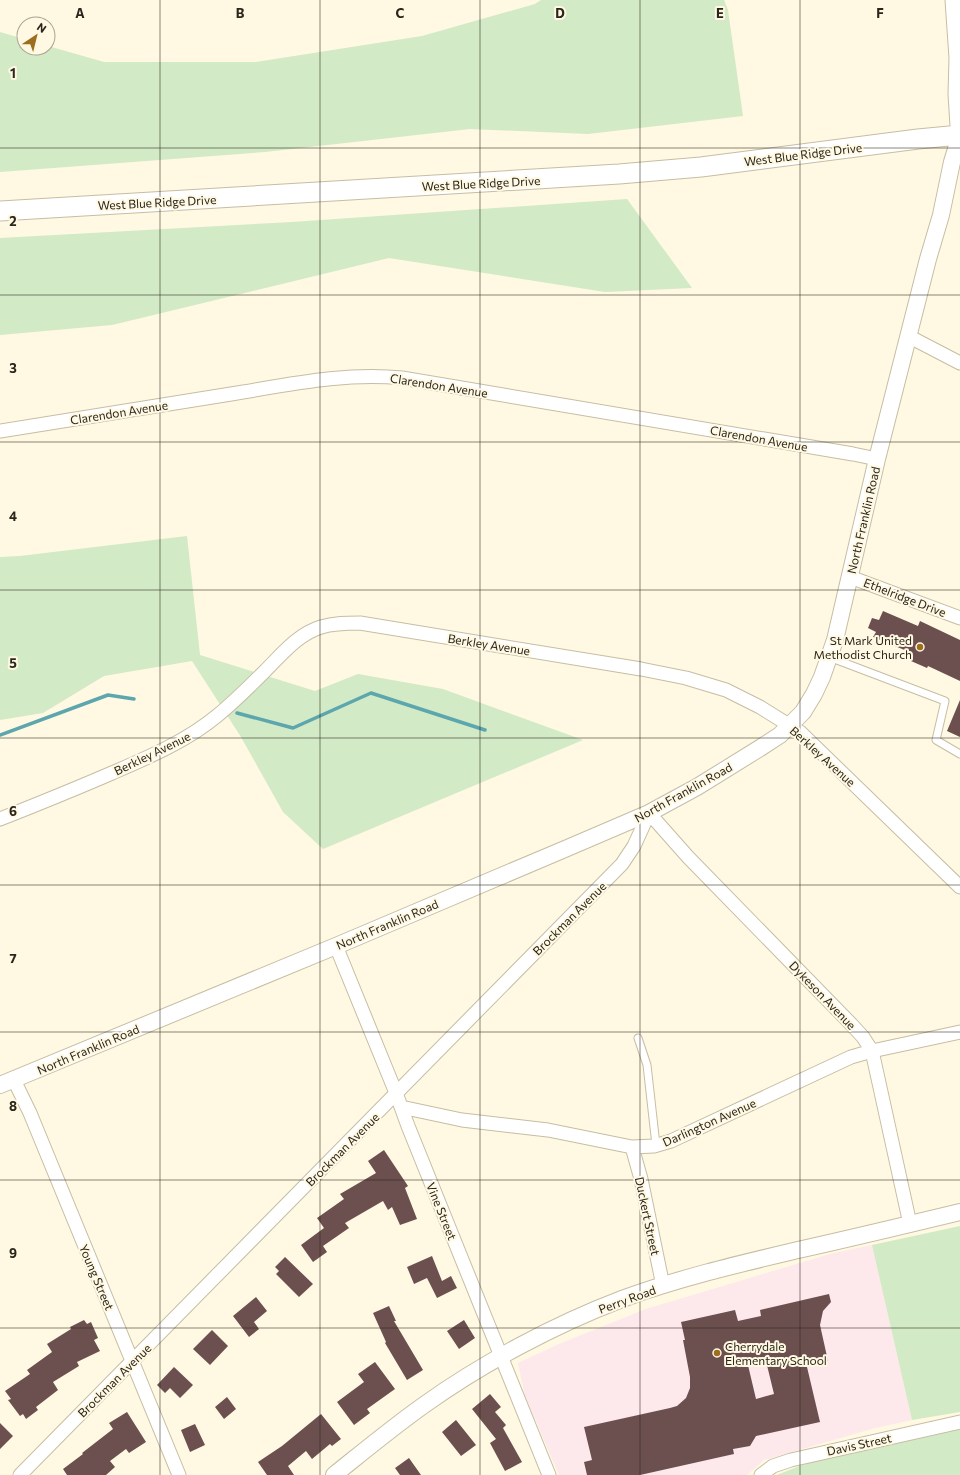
<svg xmlns="http://www.w3.org/2000/svg" width="960" height="1475" font-family="Commissioner,sans-serif">
	<style>
		.education { fill: #fde8eb }
		.green { fill: #d2eac5 }
		.lines { fill: none; stroke-linecap: round; stroke-linejoin: round }
		.stream { stroke: #5ca6ae; stroke-width: 3.5 }
		.building { fill: #6c504f; fill-rule: evenodd }
		.service-casing { stroke: #c6bea3; stroke-width: 9 }
		.minor-casing { stroke: #c6bea3; stroke-width: 15 }
		.tertiary-casing { stroke: #c6bea3; stroke-width: 18 }
		.secondary-casing { stroke: #c6bea3; stroke-width: 21 }
		.service { stroke: #fff; stroke-width: 7 }
		.minor { stroke: #fff; stroke-width: 13 }
		.tertiary { stroke: #fff; stroke-width: 16 }
		.secondary { stroke: #fff; stroke-width: 19 }
		.grid { fill: none; stroke: #2a261c; stroke-width: 1; stroke-opacity: 0.55 }
		.poi-dot { fill: #9b6f1e; stroke: #fff8e2; stroke-width: 1.5 }
		.labels { text-anchor: middle; dominant-baseline: central; stroke-width: 4; stroke-linejoin: round; paint-order: stroke }
		.street-label { font-size: 12px; fill: #2a261c; stroke: #fff8e2 }
		.poi-label { font-size: 12px; fill: #2a261c; stroke: #fff8e2; text-anchor: end }
		.grid-label { font-size: 13px; text-anchor: middle; font-weight: bold; fill: #2a261c; stroke: #fff8e2; stroke-width: 4; stroke-linejoin: round; paint-order: stroke }
	</style>
	<rect width="100%" height="100%" fill="#fff8e2"/>
	<path class="education" d="M 872,1245 L 912,1420 L 875,1428 L 764,1460 L 747,1475 L 559,1475 L 525,1396 L 518,1363 L 559,1344 L 646,1309 L 830,1254 Z"/>
	<path class="green" d="M 541,0 L 724,0 L 728,10 L 743,116 L 588,134 L 470,129 L 265,152 L 0,172 L 0,32 L 24,39 L 24,48 L 48,48 L 48,46 L 104,62 L 256,62 L 422,36 L 535,4 Z
		M 627,199 L 692,288 L 605,292 L 389,258 L 112,325 L 0,335 L 0,238 L 292,222 Z
		M 187,536 L 200,655 L 315,691 L 358,674 L 443,689 L 583,740 L 323,849 L 283,812 L 241,737 L 192,661 L 104,676 L 43,713 L 0,720 L 0,557 L 20,556 Z
		M 960,1226 L 960,1412 L 912,1420 L 872,1245 Z
		M 960,1426 L 960,1475 L 777,1475 C 833,1451 900,1440 960,1426 Z"/>
	<g class="lines">
		<path class="stream" d="M 237,713 L 293,728 L 371,693 L 485,730
			M 0,735 L 108,695 L 134,699"/>
	</g>
	<path class="building" d="M 883,611 L 918,626 L 920,621 L 960,640 L 960,681 L 928,666 L 927,668 L 904,658 L 907,651 L 873,637 L 876,632 L 868,628 L 872,618 L 879,620 Z
		M 960,700 L 960,737 L 947,731 Z
		M 384,1150 L 408,1186 L 405,1188 L 417,1219 L 400,1225 L 392,1207 L 388,1210 L 383,1201 L 345,1223 L 349,1228 L 323,1246 L 327,1252 L 313,1262 L 301,1245 L 324,1228 L 317,1218 L 344,1199 L 340,1194 L 376,1173 L 368,1161 Z
		M 432,1256 L 442,1281 L 451,1276 L 457,1288 L 437,1298 L 427,1278 L 414,1284 L 407,1267 Z
		M 285,1257 L 313,1284 L 299,1297 L 276,1274 L 279,1271 L 275,1267 Z
		M 829,1294 L 831,1302 L 823,1311 L 820,1325 L 828,1361 L 807,1367 L 820,1422 L 756,1436 L 750,1446 L 733,1449 L 734,1454 L 640,1475 L 587,1475 L 584,1462 L 592,1460 L 584,1427 L 670,1408 L 677,1406 L 686,1398 L 690,1388 L 690,1377 L 683,1340 L 685,1340 L 681,1322 L 735,1310 L 738,1321 L 761,1316 L 760,1310 ZM 765,1357 L 774,1394 L 756,1399 L 747,1361 Z
		M 256,1297 L 267,1311 L 254,1322 L 259,1329 L 249,1337 L 233,1316 Z
		M 389,1306 L 396,1321 L 394,1321 L 423,1370 L 407,1380 L 385,1343 L 386,1342 L 373,1313 Z
		M 84,1320 L 87,1324 L 91,1322 L 98,1338 L 94,1340 L 100,1351 L 77,1362 L 79,1366 L 53,1382 L 58,1390 L 36,1407 L 38,1410 L 26,1419 L 23,1414 L 20,1416 L 8,1400 L 11,1399 L 5,1391 L 30,1374 L 27,1370 L 52,1352 L 47,1344 L 71,1329 L 70,1327 Z
		M 464,1320 L 475,1338 L 459,1349 L 447,1331 Z
		M 212,1330 L 228,1346 L 210,1365 L 193,1349 Z
		M 375,1362 L 395,1389 L 367,1409 L 370,1413 L 354,1425 L 337,1402 L 364,1382 L 358,1374 Z
		M 174,1367 L 193,1385 L 180,1398 L 170,1388 L 165,1393 L 157,1385 Z
		M 490,1394 L 501,1407 L 495,1412 L 506,1425 L 503,1428 L 522,1462 L 505,1471 L 490,1443 L 496,1439 L 472,1409 Z
		M 227,1397 L 236,1409 L 224,1419 L 215,1407 Z
		M 127,1412 L 146,1442 L 129,1453 L 126,1449 L 110,1461 L 115,1467 L 106,1475 L 67,1475 L 63,1469 L 83,1454 L 82,1453 L 113,1429 L 109,1423 Z
		M 321,1414 L 341,1439 L 332,1446 L 330,1444 L 312,1459 L 306,1451 L 288,1466 L 294,1475 L 267,1475 L 258,1462 L 282,1446 Z
		M 456,1420 L 476,1445 L 461,1456 L 442,1432 Z
		M 0,1423 L 13,1436 L 0,1449 Z
		M 195,1424 L 205,1445 L 190,1452 L 181,1430 Z
		M 409,1458 L 421,1475 L 400,1475 L 395,1468 Z"/>
	<g class="lines">
		<defs>
			<path id="service" d="M 829,657 L 945,701 L 936,740 L 960,754
				M 638,1038 L 647,1065 L 656,1145"/>
			<path id="minor" d="M 908,336 L 960,363
				M 0,431 C 77,419 154,407 231,394 C 287,385 345,372 402,378 L 853,454 L 877,459
				M 850,577 L 960,618
				M 0,819 C 38,804 75,789 112,773 C 149,757 187,741 218,715 C 235,701 250,686 265,671 C 282,654 298,634 321,627 C 334,623 347,623 360,623 L 641,669 L 686,678 L 726,690 L 760,707 L 800,732 L 960,887
				M 336,946 L 396,1093 L 408,1126 L 549,1475
				M 14,1080 L 30,1113 L 179,1475
				M 401,1107 L 462,1120 L 548,1130 L 632,1147 L 654,1146 L 671,1141 L 851,1057 L 872,1051 L 960,1032
				M 632,1147 L 641,1179 L 663,1286
				M 20,1475 L 622,864 L 634,846 L 649,813 L 688,857 L 851,1024 L 863,1037 L 872,1051 L 910,1224
				M 761,1475 L 773,1466 L 791,1460 L 960,1422"/>
			<path id="tertiary" d="M 0,1085 L 336,946 L 565,849 L 649,813 L 697,787 L 760,748 L 780,735 L 803,712 L 814,694 L 822,677 L 835,640 L 877,459 L 928,259 L 941,215 L 952,162 L 960,136
				M 334,1475 C 364,1451 393,1427 424,1405 C 483,1363 554,1325 622,1299 C 679,1278 739,1264 798,1250 C 852,1238 906,1225 960,1212"/>
			<path id="secondary" d="M 955,0 L 959,58 L 958,94 L 960,126
				M 0,211 L 619,174 L 701,167 L 918,139 L 960,135"/>
		</defs>
		<use href="#service" class="service-casing"/>
		<use href="#minor" class="minor-casing"/>
		<use href="#tertiary" class="tertiary-casing"/>
		<use href="#secondary" class="secondary-casing"/>
		<use href="#service" class="service"/>
		<use href="#minor" class="minor"/>
		<use href="#tertiary" class="tertiary"/>
		<use href="#secondary" class="secondary"/>
	</g>
	<path class="grid" d="M 160,0 L 160,1475M 320,0 L 320,1475M 480,0 L 480,1475M 640,0 L 640,1475M 800,0 L 800,1475M 0,148 L 960,148M 0,295 L 960,295M 0,442 L 960,442M 0,590 L 960,590M 0,738 L 960,738M 0,885 L 960,885M 0,1032 L 960,1032M 0,1180 L 960,1180M 0,1328 L 960,1328"/>
	<g class="poi-dot">
		<circle cx="920" cy="647" r="4"/>
		<circle cx="717" cy="1353" r="4"/>
	</g>
	<g class="labels">
		<g class="street-label">
			<text transform="translate(803 154) rotate(-7)">West Blue Ridge Drive</text>
			<text transform="translate(481 183) rotate(-3)">West Blue Ridge Drive</text>
			<text transform="translate(157 202) rotate(-3)">West Blue Ridge Drive</text>
			<text transform="translate(439 385) rotate(9)">Clarendon Avenue</text>
			<text transform="translate(119 412) rotate(-9)">Clarendon Avenue</text>
			<text transform="translate(759 438) rotate(10)">Clarendon Avenue</text>
			<text transform="translate(863 520) rotate(-77)">North Franklin Road</text>
			<text transform="translate(905 597) rotate(21)">Ethelridge Drive</text>
			<text transform="translate(489 644) rotate(9)">Berkley Avenue</text>
			<text transform="translate(152 753) rotate(-26)">Berkley Avenue</text>
			<text transform="translate(823 756) rotate(42)">Berkley Avenue</text>
			<text transform="translate(683 792) rotate(-29)">North Franklin Road</text>
			<text transform="translate(569 918) rotate(-45)">Brockman Avenue</text>
			<text transform="translate(387 924) rotate(-23)">North Franklin Road</text>
			<text transform="translate(823 995) rotate(46)">Dykeson Avenue</text>
			<text transform="translate(88 1049) rotate(-23)">North Franklin Road</text>
			<text transform="translate(709 1122) rotate(-24)">Darlington Avenue</text>
			<text transform="translate(342 1149) rotate(-45)">Brockman Avenue</text>
			<text transform="translate(442 1211) rotate(68)">Vine Street</text>
			<text transform="translate(648 1216) rotate(78)">Duckert Street</text>
			<text transform="translate(97 1277) rotate(67)">Young Street</text>
			<text transform="translate(627 1299) rotate(-20)">Perry Road</text>
			<text transform="translate(114 1380) rotate(-45)">Brockman Avenue</text>
			<text transform="translate(859 1444) rotate(-12)">Davis Street</text>
		</g>
		<g class="poi-label">
			<text x="912" y="640">St Mark United<tspan x="912" dy="14">Methodist Church</tspan></text>
			<text x="725" y="1346" text-anchor="start">Cherrydale<tspan x="725" dy="14">Elementary School</tspan></text>
		</g>
	</g>
	<g class="grid-label">
		<text x="80" y="18">A</text>
		<text x="240" y="18">B</text>
		<text x="400" y="18">C</text>
		<text x="560" y="18">D</text>
		<text x="720" y="18">E</text>
		<text x="880" y="18">F</text>
		<text x="13" y="78">1</text>
		<text x="13" y="226">2</text>
		<text x="13" y="373">3</text>
		<text x="13" y="521">4</text>
		<text x="13" y="668">5</text>
		<text x="13" y="816">6</text>
		<text x="13" y="963">7</text>
		<text x="13" y="1111">8</text>
		<text x="13" y="1258">9</text>
	</g>
	<g transform="translate(36 36) rotate(35)"><circle r="19" fill="#fff8e2" stroke="#aaa493"/>
	<path d="M0-3L7 15L0 10L-7 15Z" fill="#9b6f1e"/>
	<text y="-6" font-size="11" font-weight="bold" text-anchor="middle" fill="#2a261c">N</text>
	</g>
</svg>
